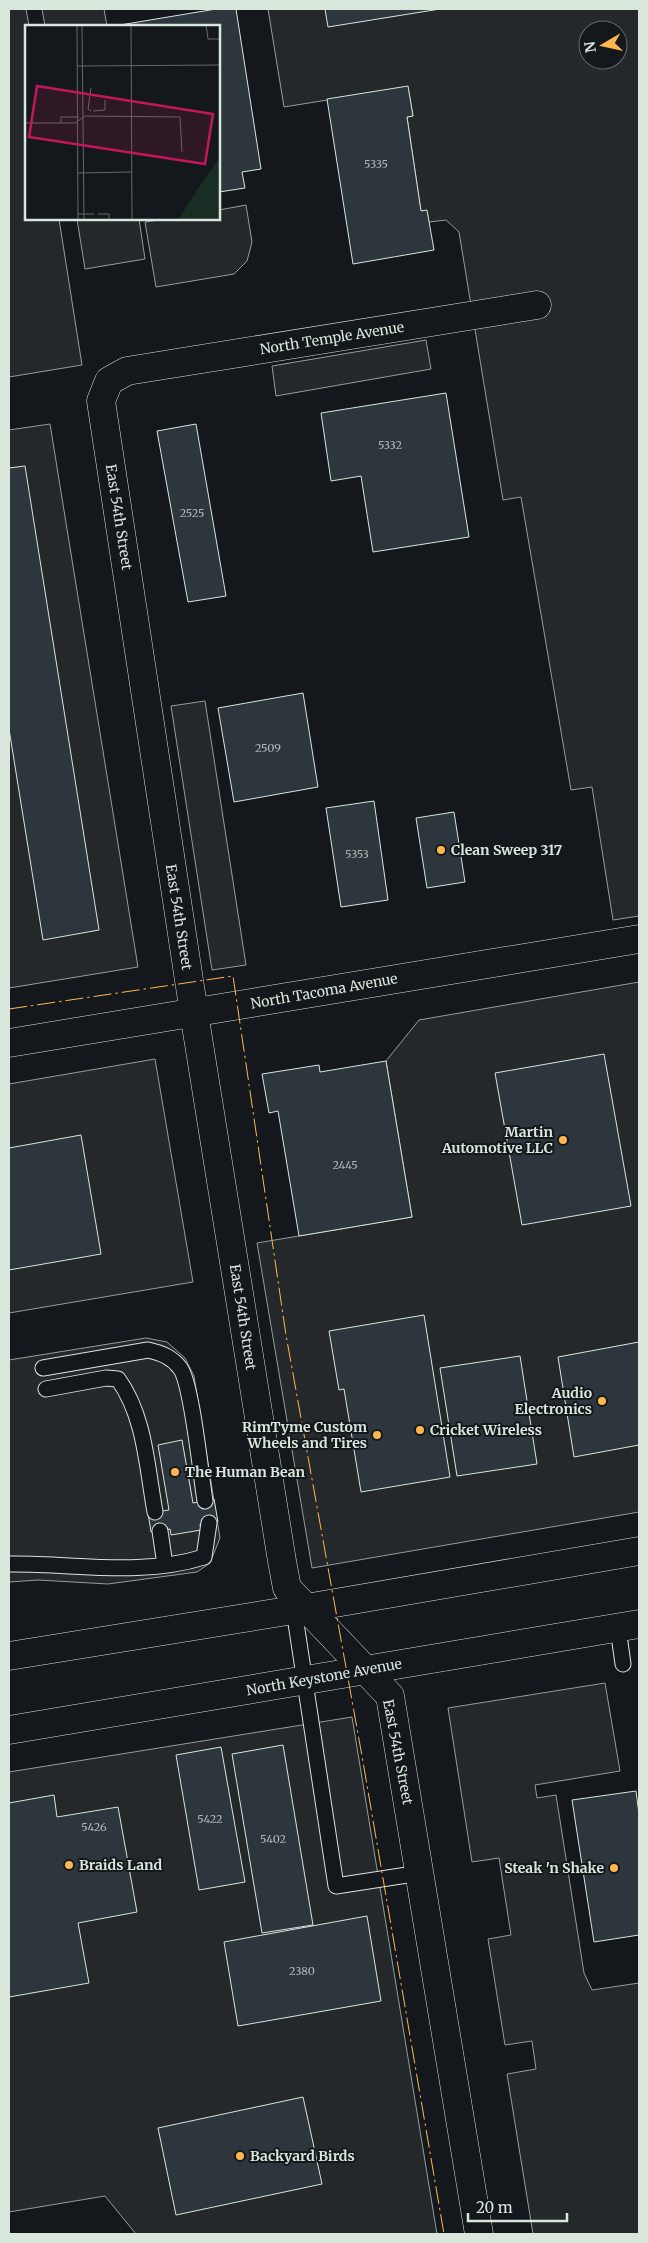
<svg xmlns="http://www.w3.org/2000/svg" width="648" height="2243" font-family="Merriweather,serif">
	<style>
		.parking { fill: #24282b; stroke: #939e99; fill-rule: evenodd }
		.building { fill: #2c363c; stroke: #d8e6dc }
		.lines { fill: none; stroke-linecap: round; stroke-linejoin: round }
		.lane-casing { stroke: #d8e6dc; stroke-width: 17 }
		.street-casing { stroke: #d8e6dc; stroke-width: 29 }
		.secondary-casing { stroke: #d8e6dc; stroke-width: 29 }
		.primary-casing { stroke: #d8e6dc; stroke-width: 29 }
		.lane { stroke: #14181c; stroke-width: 15 }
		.street { stroke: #14181c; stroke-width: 28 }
		.secondary { stroke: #14181c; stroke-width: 28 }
		.primary { stroke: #14181c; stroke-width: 28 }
		.power { stroke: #ffb74d; stroke-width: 1; stroke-dasharray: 18 4 2.5 4; stroke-linecap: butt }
		.poi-dot { fill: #ffb74d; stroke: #14181c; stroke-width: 2 }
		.labels { text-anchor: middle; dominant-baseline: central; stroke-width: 4; stroke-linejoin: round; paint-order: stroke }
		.number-label { font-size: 11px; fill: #adbab4 }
		.street-label { font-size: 14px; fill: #d8e6dc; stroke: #14181c }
		.poi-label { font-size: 14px; font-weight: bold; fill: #d8e6dc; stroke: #14181c; text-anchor: start }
		.inset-road { fill: none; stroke: #626a69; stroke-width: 1 }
		.view { fill: #c2185b; fill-opacity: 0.15; stroke: #c2185b; stroke-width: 2.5 }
		.inset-edge { fill: none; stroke: #d8e6dc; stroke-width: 2.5 }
	</style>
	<rect width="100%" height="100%" fill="#14181c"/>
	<path class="parking" d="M 9,9 L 26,9 L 29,26 L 26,26 L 26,219 L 59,219 L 82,365 L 9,377 Z
		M 42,9 L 104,9 L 107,26 L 45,26 Z
		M 268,9 L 639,9 L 639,916 L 613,920 L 592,787 L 571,790 L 521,497 L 503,500 L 459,232 L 446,220 L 429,222 L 427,211 L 421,211 L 407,117 L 413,116 L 408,87 L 284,107 ZM 588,30 L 618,30 L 618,60 L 588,60 Z
		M 246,205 L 252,242 L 247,261 L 234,274 L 156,287 L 145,222 L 165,219 L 219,219 L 219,210 Z
		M 77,219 L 139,219 L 145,259 L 85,269 Z
		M 426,340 L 431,369 L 276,396 L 272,366 Z
		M 50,424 L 138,967 L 9,988 L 9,430 Z
		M 205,701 L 246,965 L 212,970 L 171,706 Z
		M 639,982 L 639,1512 L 312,1568 L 257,1243 L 412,1217 L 386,1061 L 419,1020 Z
		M 155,1059 L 193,1282 L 9,1313 L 9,1084 Z
		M 146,1338 L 167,1342 L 185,1358 L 194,1376 L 220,1538 L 210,1563 L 197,1572 L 108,1584 L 38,1580 L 9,1582 L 9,1360 Z
		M 605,1683 L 620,1771 L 535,1785 L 537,1798 L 556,1795 L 584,1973 L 592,1990 L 639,1983 L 639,2234 L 533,2234 L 507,2074 L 536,2069 L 532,2041 L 505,2045 L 488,1939 L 511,1935 L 499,1858 L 472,1862 L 448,1708 Z
		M 352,1717 L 437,2234 L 136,2234 L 105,2196 L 9,2212 L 9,1772 Z"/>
	<path class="building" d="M 216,9 L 236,9 L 261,169 L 242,172 L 245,188 L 219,192 L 219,26 L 114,26 Z
		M 325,9 L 440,9 L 328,27 Z
		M 408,86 L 413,116 L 407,117 L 421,211 L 427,210 L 434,250 L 353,264 L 327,99 Z
		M 446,393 L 469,537 L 373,552 L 361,476 L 331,481 L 321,413 Z
		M 196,424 L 226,596 L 188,602 L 157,431 Z
		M 25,466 L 99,930 L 43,940 L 9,729 L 9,468 Z
		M 303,693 L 318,787 L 234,802 L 218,708 Z
		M 374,801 L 388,900 L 341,907 L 326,808 Z
		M 454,812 L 465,882 L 427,888 L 416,818 Z
		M 604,1054 L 631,1206 L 522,1225 L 495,1073 Z
		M 386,1061 L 412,1217 L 299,1236 L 278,1111 L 269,1113 L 262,1074 L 319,1065 L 320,1072 Z
		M 81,1135 L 101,1254 L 9,1270 L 9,1148 Z
		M 424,1315 L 450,1477 L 361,1492 L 344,1389 L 339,1390 L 329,1331 Z
		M 639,1342 L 639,1445 L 574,1457 L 558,1357 Z
		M 520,1356 L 537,1464 L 457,1476 L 440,1368 Z
		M 182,1440 L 193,1503 L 214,1499 L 218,1522 L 200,1524 L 201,1530 L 171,1535 L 170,1529 L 151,1532 L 148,1513 L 169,1510 L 158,1445 Z
		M 283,1745 L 313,1925 L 262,1933 L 232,1754 Z
		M 221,1747 L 245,1882 L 199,1890 L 176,1755 Z
		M 636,1791 L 639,1814 L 639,1935 L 594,1942 L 572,1800 Z
		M 54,1795 L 57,1817 L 118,1807 L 137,1912 L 78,1923 L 89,1983 L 9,1997 L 9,1803 Z
		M 367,1916 L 381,2001 L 238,2026 L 224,1942 Z
		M 303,2097 L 322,2184 L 176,2215 L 158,2128 Z"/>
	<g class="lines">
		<defs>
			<path id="lane" d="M 43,1368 L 148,1350 C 161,1353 172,1357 180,1368 C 192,1383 201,1477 205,1501
				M 46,1389 L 106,1378 L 118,1379 C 145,1416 147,1468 155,1512
				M 160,1531 L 165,1565
				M 9,1564 C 74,1563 140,1577 204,1557 L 209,1523
				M 294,1610 L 336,1886 L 420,1873
				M 618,1628 L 623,1664"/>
			<path id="street" d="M 9,1043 L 639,939
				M 336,1639 L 287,1588 L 282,1561 L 194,1013 L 101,401 L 109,381 L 127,371 L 537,305"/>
			<path id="secondary" d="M 336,1639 L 390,1696 L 479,2234"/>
			<path id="primary" d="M 9,1656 L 306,1608 L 639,1551
				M 9,1730 L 639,1624"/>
		</defs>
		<use href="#lane" class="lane-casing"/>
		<use href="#street" class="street-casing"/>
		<use href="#secondary" class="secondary-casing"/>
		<use href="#primary" class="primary-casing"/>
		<use href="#lane" class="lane"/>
		<use href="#street" class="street"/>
		<use href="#secondary" class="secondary"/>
		<use href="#primary" class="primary"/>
		<path class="power" d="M 9,1009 L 233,976 L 286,1335 L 362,1756 L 444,2234"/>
	</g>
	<g class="poi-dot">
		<circle cx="441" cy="850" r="5"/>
		<circle cx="563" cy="1140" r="5"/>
		<circle cx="602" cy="1401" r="5"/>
		<circle cx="420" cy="1430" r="5"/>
		<circle cx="377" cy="1435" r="5"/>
		<circle cx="175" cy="1472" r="5"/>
		<circle cx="69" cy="1865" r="5"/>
		<circle cx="614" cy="1868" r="5"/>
		<circle cx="240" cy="2156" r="5"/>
	</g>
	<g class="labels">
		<g class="number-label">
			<text x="376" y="164">5335</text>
			<text x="390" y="445">5332</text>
			<text x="192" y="513">2525</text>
			<text x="268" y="748">2509</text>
			<text x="357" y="854">5353</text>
			<text x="345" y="1165">2445</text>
			<text x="210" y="1819">5422</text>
			<text x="94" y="1827">5426</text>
			<text x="273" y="1839">5402</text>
			<text x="302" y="1971">2380</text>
		</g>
		<g class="street-label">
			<text transform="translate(332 338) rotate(-9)">North Temple Avenue</text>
			<text transform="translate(119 517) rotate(81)">East 54th Street</text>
			<text transform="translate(179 917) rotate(81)">East 54th Street</text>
			<text transform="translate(324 991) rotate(-10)">North Tacoma Avenue</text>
			<text transform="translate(243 1317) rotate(81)">East 54th Street</text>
			<text transform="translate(324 1677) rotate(-10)">North Keystone Avenue</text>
			<text transform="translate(398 1752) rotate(79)">East 54th Street</text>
		</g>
		<g class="poi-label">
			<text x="451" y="850">Clean Sweep 317</text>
			<text x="553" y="1132" text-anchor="end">Martin<tspan x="553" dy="16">Automotive LLC</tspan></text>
			<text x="592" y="1393" text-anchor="end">Audio<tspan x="592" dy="16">Electronics</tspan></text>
			<text x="367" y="1427" text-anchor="end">RimTyme Custom<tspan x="367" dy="16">Wheels and Tires</tspan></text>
			<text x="430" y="1430">Cricket Wireless</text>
			<text x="185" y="1472">The Human Bean</text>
			<text x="79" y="1865">Braids Land</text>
			<text x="604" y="1868" text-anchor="end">Steak 'n Shake</text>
			<text x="250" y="2156">Backyard Birds</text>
		</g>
	</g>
	<g transform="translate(25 25)">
		<rect width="195" height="195" fill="#14181c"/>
		<path d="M 195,132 L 195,195 L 153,195 L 174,162 Z" fill="#1a2d24"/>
		<path class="inset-road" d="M 52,0 L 53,195M 57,0 L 59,195M 106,0 L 107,195M 181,0 L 183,14 L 195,14M 52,41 L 195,40M 66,86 L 63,84 L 66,63M 68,86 L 80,85 L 80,75M 0,98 L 50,98 L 60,91 L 155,92 L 157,127M 36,98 L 36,92 L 54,92M 53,148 L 106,147M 53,189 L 69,189M 73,189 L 84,189 L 84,195"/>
		<path class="view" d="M 12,61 L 188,89 L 180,139 L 4,112 Z"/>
		<rect width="195" height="195" class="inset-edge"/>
	</g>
	<rect width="648" height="2243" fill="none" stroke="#d8e6dc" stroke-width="20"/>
	<g transform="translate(603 45) rotate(261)"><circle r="24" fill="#14181c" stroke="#626a69"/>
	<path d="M0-4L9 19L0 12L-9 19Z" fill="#ffb74d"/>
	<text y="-8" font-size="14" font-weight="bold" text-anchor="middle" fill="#d8e6dc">N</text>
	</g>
	<path d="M468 2213v8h99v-8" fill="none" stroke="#d8e6dc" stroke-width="2.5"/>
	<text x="476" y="2213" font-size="15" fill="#d8e6dc" stroke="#14181c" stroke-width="4" paint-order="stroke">20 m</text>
</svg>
